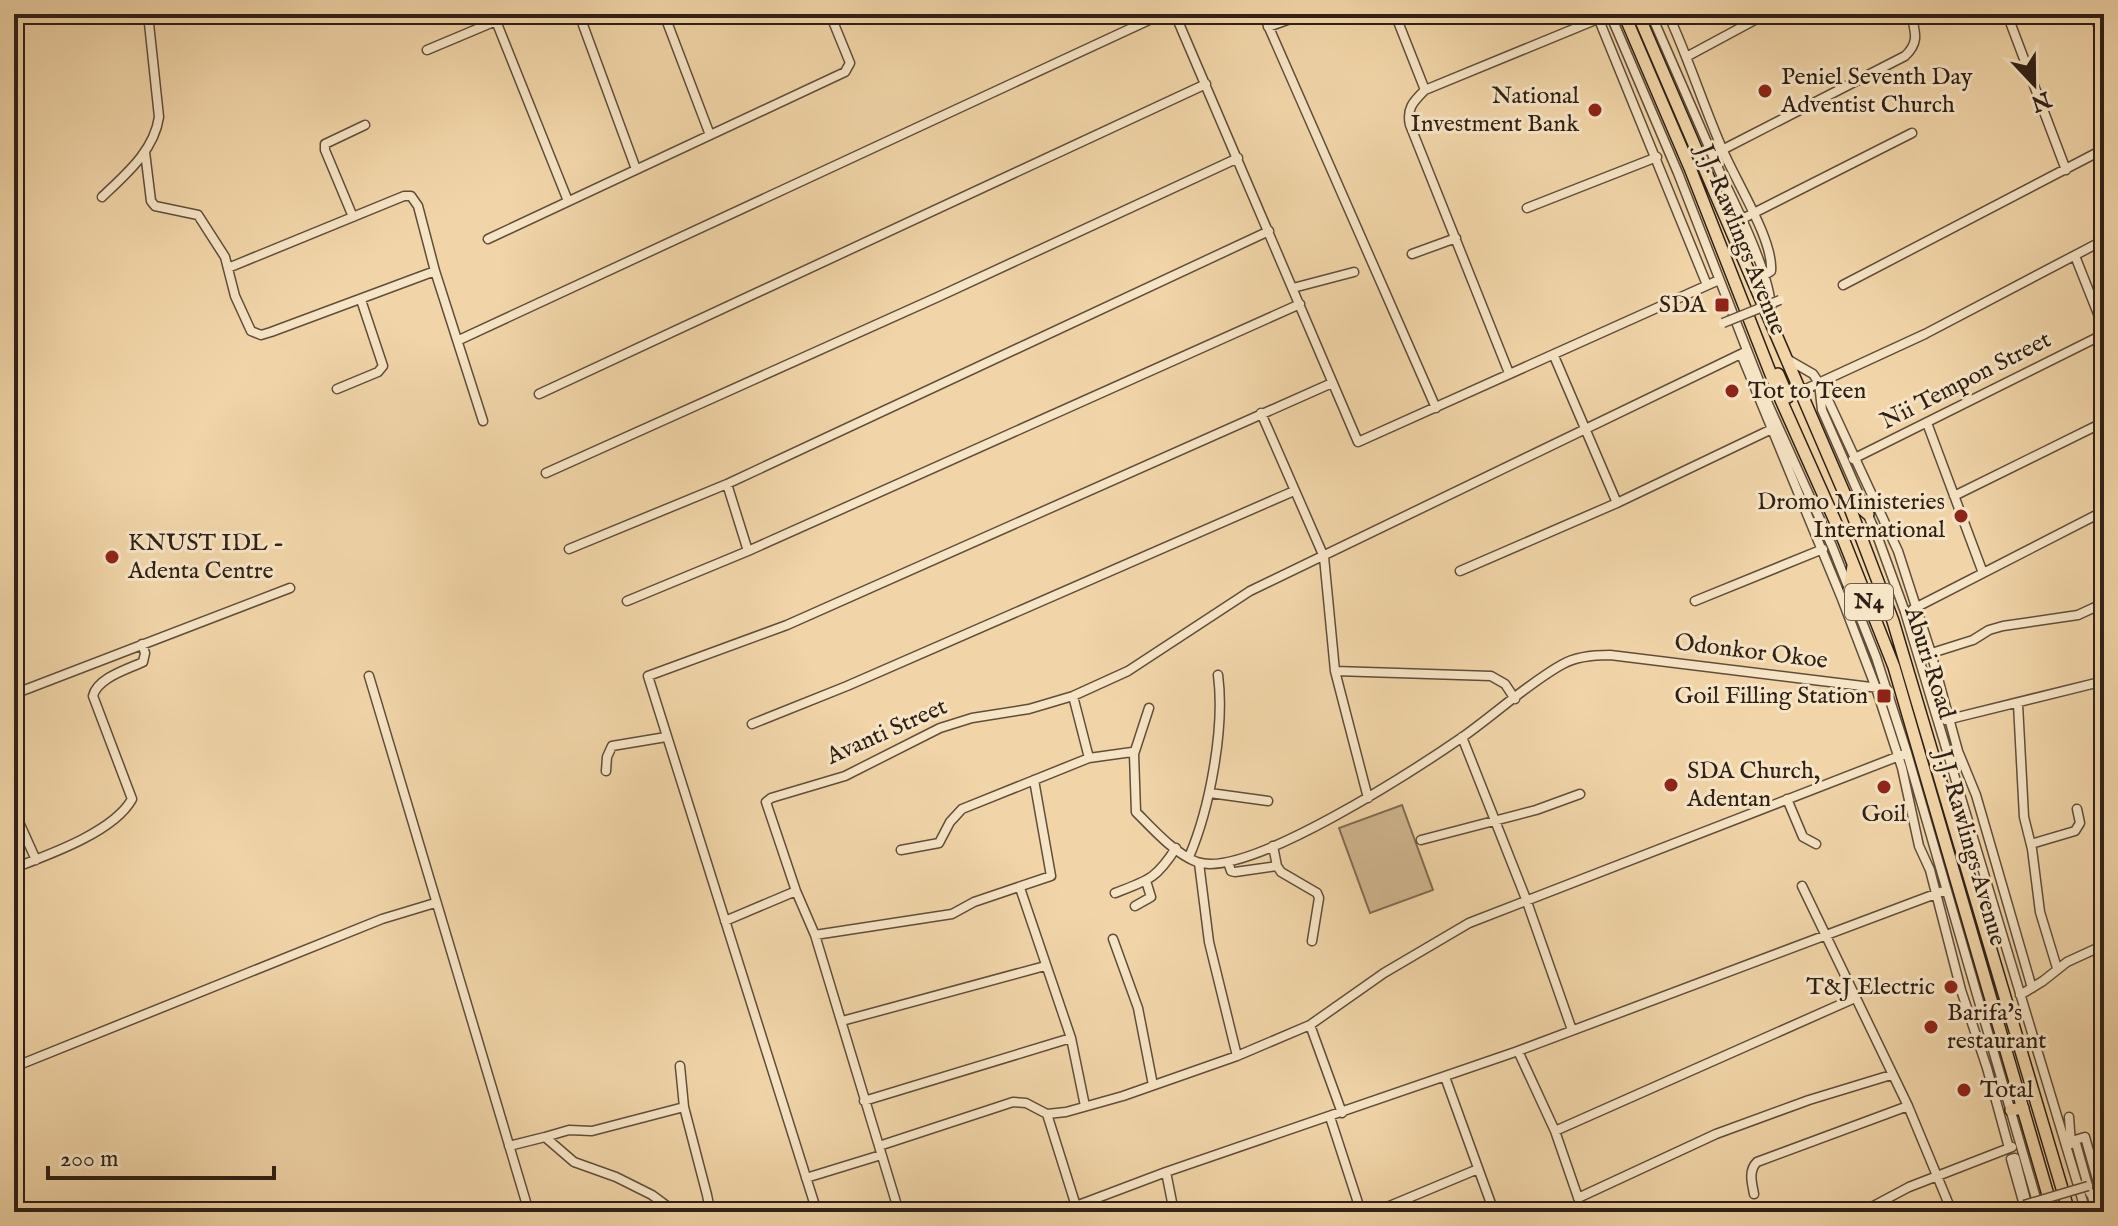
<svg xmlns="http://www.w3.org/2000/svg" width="2118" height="1226" font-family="'IM FELL English',serif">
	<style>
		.garden { fill: #d0b68f; stroke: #806b53; stroke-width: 2 }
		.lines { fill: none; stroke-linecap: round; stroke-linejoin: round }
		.minor-casing { stroke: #604d3b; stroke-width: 11 }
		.highway-casing { stroke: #2f2017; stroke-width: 14 }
		.minor { stroke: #f6e4c6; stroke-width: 8 }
		.highway { stroke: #f1d5a8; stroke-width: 11 }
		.minor-bridge-casing { stroke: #604d3b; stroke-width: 11; stroke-linecap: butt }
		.minor-bridge { stroke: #f6e4c6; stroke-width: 8 }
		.poi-dot { fill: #8f2418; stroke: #f6e4c6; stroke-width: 3 }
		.labels { text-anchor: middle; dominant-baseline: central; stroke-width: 6; stroke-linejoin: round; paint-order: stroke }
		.shield { fill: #f6e4c6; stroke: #6b5b4c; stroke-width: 2 }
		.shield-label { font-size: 22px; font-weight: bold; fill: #2f2017 }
		.poi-label { font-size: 24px; fill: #2f2017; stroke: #f6e4c6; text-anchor: start }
		.street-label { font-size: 24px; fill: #2f2017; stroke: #f6e4c6 }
	</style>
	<rect width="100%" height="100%" fill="#f1d5a8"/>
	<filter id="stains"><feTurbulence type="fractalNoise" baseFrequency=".0025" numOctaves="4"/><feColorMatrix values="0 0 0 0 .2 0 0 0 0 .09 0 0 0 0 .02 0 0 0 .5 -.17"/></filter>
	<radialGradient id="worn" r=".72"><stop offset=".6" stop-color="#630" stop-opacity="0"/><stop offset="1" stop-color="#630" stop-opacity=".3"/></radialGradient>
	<path class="garden" d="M 1402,805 L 1433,890 L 1370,913 L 1339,828 Z"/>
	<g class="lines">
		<defs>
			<path id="minor" d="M 579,14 L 636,169
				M 664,14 L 710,135
				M 1175,14 L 1358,442 L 1719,280
				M 1263,14 L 1436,408
				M 1395,14 L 1425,90
				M 1610,14 L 1678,173 L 1768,404 L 1832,546 L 1876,657 L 1907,753 L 2040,1212
				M 1651,14 C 1675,68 1698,123 1722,177 C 1737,208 1770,275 1771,308
				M 1668,14 C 1688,57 1702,102 1721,146 C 1733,177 1774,240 1771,271 L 1763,276
				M 2007,14 L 2066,170
				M 2094,14 L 2104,41
				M 1597,15 L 1707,285
				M 496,21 L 568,201
				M 1268,27 L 1304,14
				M 427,50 L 496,21 L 503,14
				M 1688,56 L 1766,14
				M 1720,151 L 1905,56 C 1920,42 1915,32 1911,14
				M 145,152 L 151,201 L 155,206 L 198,215 L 225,257 L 235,296 L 251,331 L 261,335 L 271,332 L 435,271 L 418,206 L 411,196 L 404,196 L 228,268
				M 102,197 C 126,174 154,151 159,117 L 148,14
				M 1527,208 L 1657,157
				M 353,217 L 325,150 L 325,144 L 365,125
				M 1742,219 L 1912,133
				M 488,239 L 845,72 L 850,63 L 830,14
				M 1412,254 L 1456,238
				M 2075,256 L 2104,329
				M 435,271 L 483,421
				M 1843,285 L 2104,149
				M 1293,288 L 1354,272
				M 459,340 L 1162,14
				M 1741,354 L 1842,599 L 1876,688 L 1902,768 L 1919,846 L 1930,870 L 1961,990 L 1987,1068 L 2009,1148
				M 1554,356 L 1617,503
				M 1787,359 L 1813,374 L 1819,383 L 1822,410 L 1878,538 L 1905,612 L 2086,1212
				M 1509,373 L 1410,125 C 1406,108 1414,101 1425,90 L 1610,14
				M 1822,387 L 1898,551 L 1931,653 L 1958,751 L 1976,795 L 2032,988
				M 337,389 L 378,372 L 383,366 L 361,300
				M 1797,393 L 1925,334 L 2104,240
				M 539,394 L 1206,84
				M 1261,413 L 1324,557 L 1335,671 L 1368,798
				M 1927,423 L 1983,573
				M 1853,459 L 2104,334
				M 546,473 L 940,296 L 1238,158
				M 727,484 L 748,551
				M 1954,496 L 2104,422
				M 569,549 L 727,484 L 1269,231
				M 1460,571 L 1617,503 L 1774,428
				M 627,601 L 748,551 L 1300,304
				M 1695,601 L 1823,549
				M 1913,609 L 2104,511
				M 1919,657 L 1973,640 L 1989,630 L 2003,626 L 2078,615 L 2104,603
				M 1335,671 L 1491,676 L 1505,684 L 1515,699
				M 369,676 L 529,1212
				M 14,694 L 290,588
				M 2018,704 L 2024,817 L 2032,849 L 2040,912 L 2057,968
				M 1946,720 L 2104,681
				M 752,724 L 847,686 L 1294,491
				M 1462,737 L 1526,899 L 1572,1030
				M 1134,754 L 1149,708
				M 1089,758 L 1132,752 L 1134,754 L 1136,812 C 1153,829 1174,853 1197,862 C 1247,880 1419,767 1464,736 C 1495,714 1530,682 1563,664 C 1577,656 1594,655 1610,655 L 1887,689
				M 606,771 L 607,757 L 612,746 L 666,737
				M 1210,793 L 1268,801
				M 1787,799 L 1803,837 L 1816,844
				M 14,811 L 36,860
				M 1421,840 L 1536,810 L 1580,794
				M 2031,844 L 2075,831 L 2080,823 L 2077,809
				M 1273,846 L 1277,866 L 1281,872 L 1317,893 L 1319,898 L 1312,941
				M 901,850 L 939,843 L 950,822 L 962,809 L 1089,758 L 1073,696
				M 1189,857 C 1210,808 1225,727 1218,675
				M 1228,862 L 1231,871 L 1235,872 L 1277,866
				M 1199,863 L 1209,942 L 1237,1056
				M 14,868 C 48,855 114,832 132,799 L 93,696 C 97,678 128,669 143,662 L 145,653 L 142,644
				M 1802,886 L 1908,1106 L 1952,1212
				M 1020,888 L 1071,1038 L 1085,1106
				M 1115,893 C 1149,880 1156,879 1176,848
				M 1135,906 L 1151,897 L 1146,881
				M 725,921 L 796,891
				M 815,935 L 952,914 L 974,902 L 1051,876 L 1034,780
				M 1113,939 L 1138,1008 L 1153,1085
				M 2020,995 L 2043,981 L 2067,962 L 2104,945
				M 842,1021 L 1045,966
				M 1310,1025 L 1342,1113
				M 1518,1051 L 1555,1131 L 1583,1212
				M 680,1066 L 684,1107 L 707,1195 L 709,1205 L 705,1212
				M 14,1067 L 382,919 L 435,903
				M 1445,1077 L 1494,1212
				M 864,1101 L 1071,1038
				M 1047,1114 L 1076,1206
				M 1330,1117 L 1361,1212
				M 2069,1117 L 2071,1144
				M 1555,1131 L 1855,998
				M 545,1137 L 569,1130 L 592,1131 L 684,1107
				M 509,1146 L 545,1137 L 574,1162 L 616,1177 L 652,1195 L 675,1212
				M 879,1146 L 1013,1102 L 1026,1103 L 1047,1114 L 1066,1112 L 1123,1096 L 1237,1056 L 1310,1025 L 1384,973 L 1469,923 L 1907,753
				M 1166,1172 L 1174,1212
				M 806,1178 L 881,1155
				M 2084,1184 L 2092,1196 L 2096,1212
				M 2088,1186 L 2075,1140 L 2085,1137 L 2104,1204
				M 1754,1194 C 1752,1183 1748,1171 1757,1162 L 1908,1106
				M 1578,1198 L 1716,1134 L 1809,1100 L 1891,1075
				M 2024,1205 L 2011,1159 L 2015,1158 L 2029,1212
				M 817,1212 L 648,676 L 787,625 L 1332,383
				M 899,1212 L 815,935 L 796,891 L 766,802 L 771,798 L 845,776 L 940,728 L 972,718 L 1029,709 L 1073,696 L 1128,671 L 1250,591 L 1747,351
				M 1060,1212 L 1166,1172 L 1518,1051 L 1946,890
				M 1375,1212 L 1478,1169
				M 1862,1212 L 1909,1187 L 2012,1147
				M 2103,1212 L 2104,1212"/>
			<path id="highway" d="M 1624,14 L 1690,168 L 1781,400 L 1844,541 L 1894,667 L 2053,1212
				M 1638,14 L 1845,495 L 1893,621 L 2069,1212
				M 1778,374 L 1788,397
				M 1847,496 L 1868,514
				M 1849,590 L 1853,566
				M 2011,1110 L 2023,1108"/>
		</defs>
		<use href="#minor" class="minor-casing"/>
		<use href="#highway" class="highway-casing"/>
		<use href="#minor" class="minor"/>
		<use href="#highway" class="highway"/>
		<defs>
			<path id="minor-bridge" d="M 1723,323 L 1780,300
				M 2024,1205 L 2088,1186"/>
		</defs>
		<use href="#minor-bridge" class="minor-bridge-casing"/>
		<use href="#minor-bridge" class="minor-bridge"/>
	</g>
	<g class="poi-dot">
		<circle cx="1765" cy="91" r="8"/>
		<circle cx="1595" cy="110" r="8"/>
		<rect x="1714" y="297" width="16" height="16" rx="4"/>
		<circle cx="1732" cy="391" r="8"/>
		<circle cx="1961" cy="516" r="8"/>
		<circle cx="112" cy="557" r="8"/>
		<rect x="1876" y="688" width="16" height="16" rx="4"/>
		<circle cx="1671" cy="785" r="8"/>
		<circle cx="1884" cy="787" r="8"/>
		<circle cx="1951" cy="987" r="8"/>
		<circle cx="1931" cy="1027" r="8"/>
		<circle cx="1964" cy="1090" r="8"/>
	</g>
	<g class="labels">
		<rect class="shield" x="1845" y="584" width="48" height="36" rx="6"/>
		<g class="shield-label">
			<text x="1869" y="602">N4</text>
		</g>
		<g class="poi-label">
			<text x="1781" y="77">Peniel Seventh Day<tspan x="1781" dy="28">Adventist Church</tspan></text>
			<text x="1579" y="96" text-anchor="end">National<tspan x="1579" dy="28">Investment Bank</tspan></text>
			<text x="1706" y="305" text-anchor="end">SDA</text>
			<text x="1748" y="391">Tot to Teen</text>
			<text x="1945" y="502" text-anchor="end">Dromo Ministeries<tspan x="1945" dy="28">International</tspan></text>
			<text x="128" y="543">KNUST IDL -<tspan x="128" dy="28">Adenta Centre</tspan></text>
			<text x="1868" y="696" text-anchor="end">Goil Filling Station</text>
			<text x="1687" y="771">SDA Church,<tspan x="1687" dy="28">Adentan</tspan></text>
			<text x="1884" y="814" text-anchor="middle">Goil</text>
			<text x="1935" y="987" text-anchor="end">T&amp;J Electric</text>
			<text x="1947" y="1013">Barifa's<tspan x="1947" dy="28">restaurant</tspan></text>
			<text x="1980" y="1090">Total</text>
		</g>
		<g class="street-label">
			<text transform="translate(1741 240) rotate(68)">J.J. Rawlings Avenue</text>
			<text transform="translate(1966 381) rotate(-27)">Nii Tempon Street</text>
			<text transform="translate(1751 652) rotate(7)">Odonkor Okoe</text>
			<text transform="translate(1929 663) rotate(72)">Aburi Road</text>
			<text transform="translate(887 732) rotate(-24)">Avanti Street</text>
			<text transform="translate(1970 848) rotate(74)">J.J. Rawlings Avenue</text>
		</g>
	</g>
	<rect width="2118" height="1226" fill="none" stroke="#f1d5a8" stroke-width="48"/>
	<rect x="16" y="16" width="2086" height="1194" fill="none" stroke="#2f2017" stroke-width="4"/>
	<rect x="24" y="24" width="2070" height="1178" fill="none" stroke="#2f2017" stroke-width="2"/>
	<g transform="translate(2034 84) rotate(158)" stroke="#f6e4c6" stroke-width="6" paint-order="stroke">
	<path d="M0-6L14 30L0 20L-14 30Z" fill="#2f2017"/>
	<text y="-12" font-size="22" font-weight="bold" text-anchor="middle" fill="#2f2017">N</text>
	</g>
	<path d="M48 1166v12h226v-12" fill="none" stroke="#2f2017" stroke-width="4"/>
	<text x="60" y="1166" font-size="24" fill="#2f2017" stroke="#f6e4c6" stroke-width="6" paint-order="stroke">200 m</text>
	<rect width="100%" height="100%" filter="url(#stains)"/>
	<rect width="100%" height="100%" fill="url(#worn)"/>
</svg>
